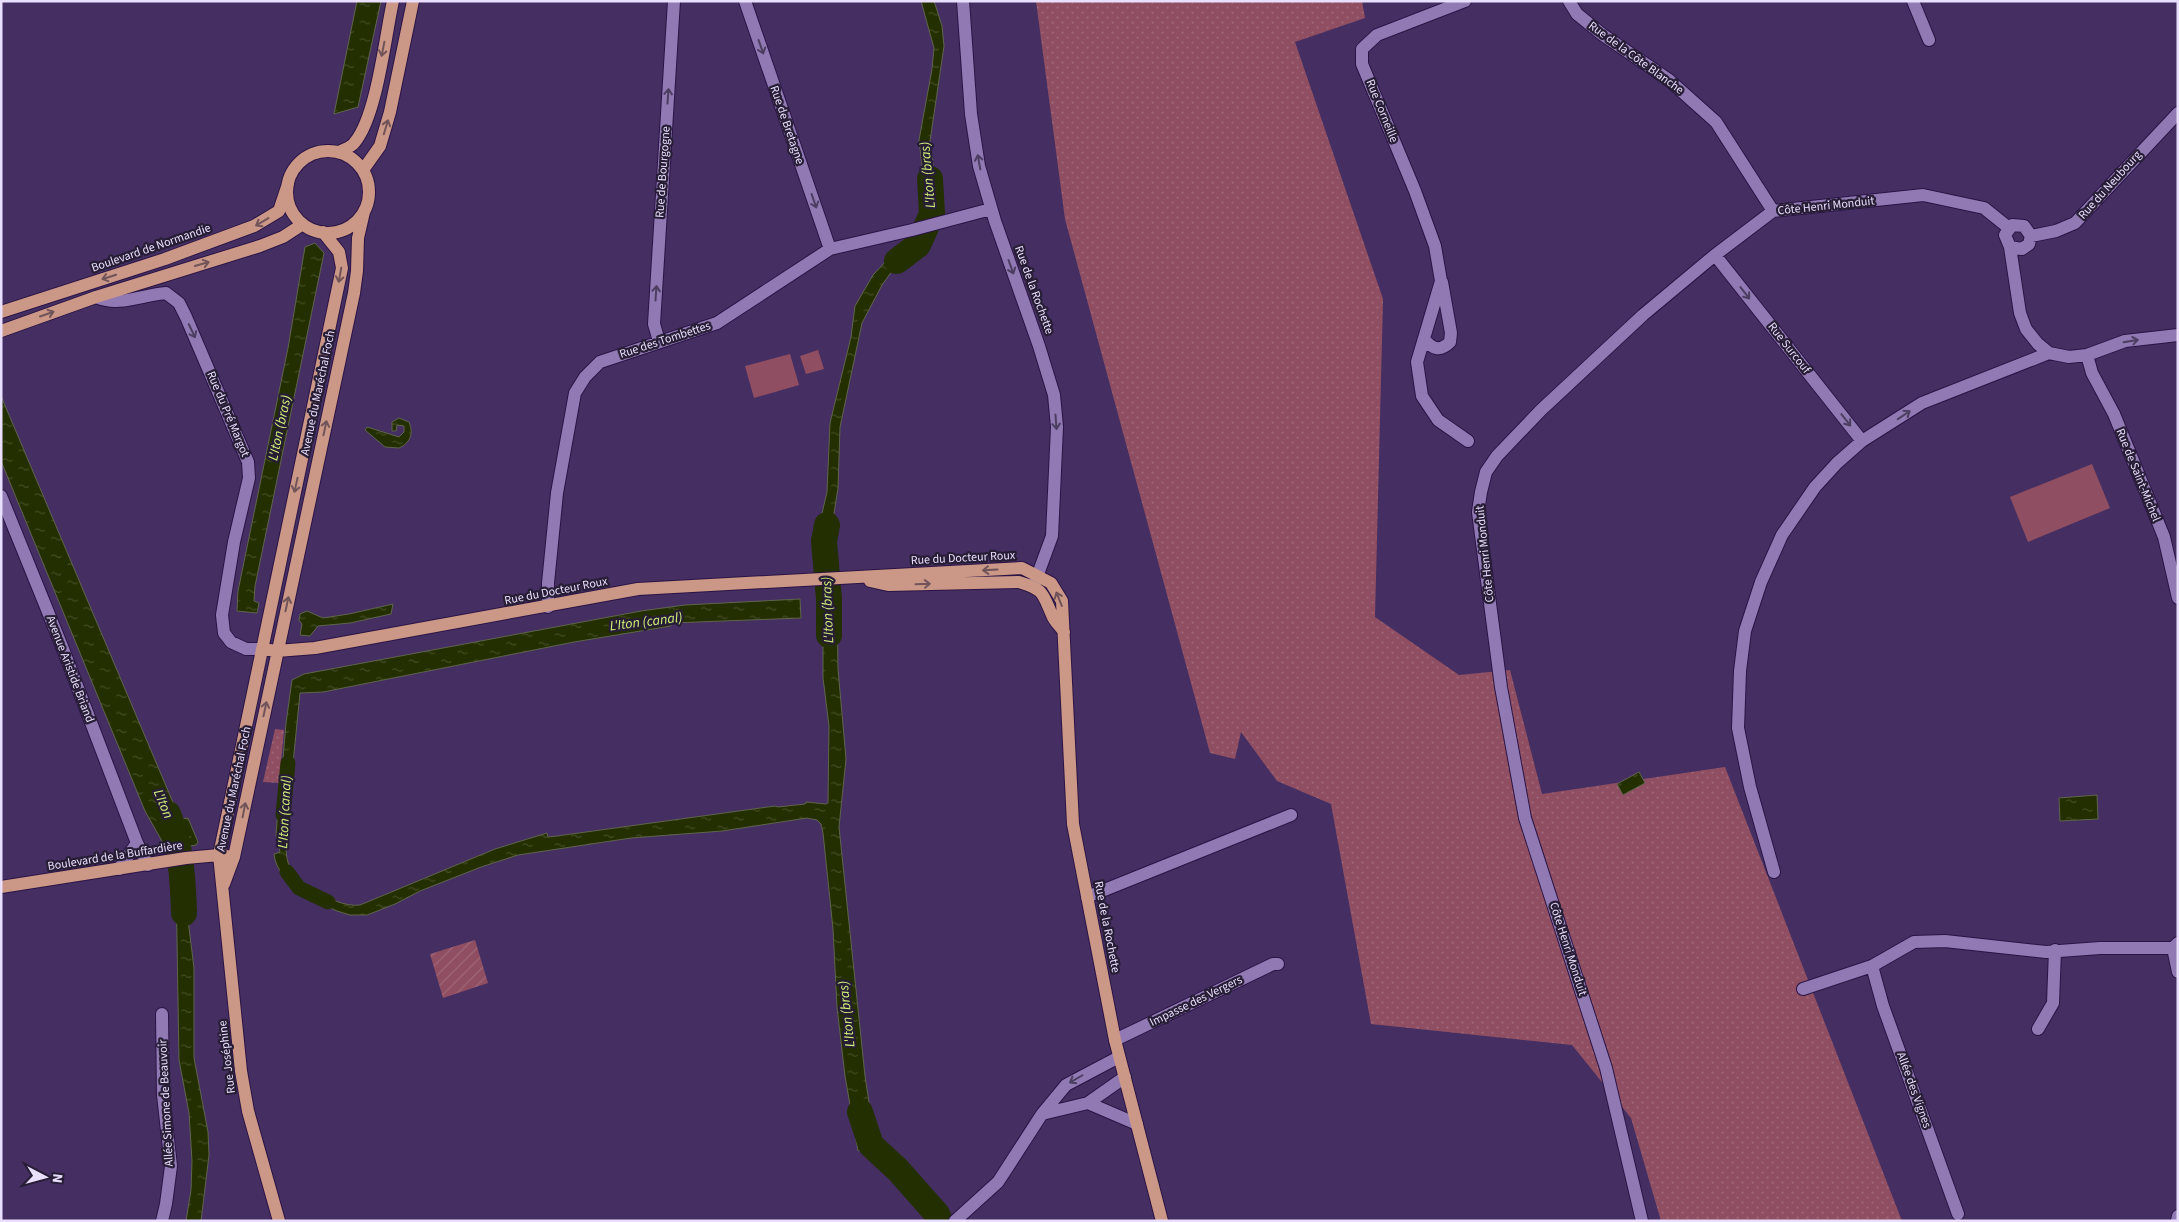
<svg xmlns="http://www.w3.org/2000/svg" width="2179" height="1222" font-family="'Source Sans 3',sans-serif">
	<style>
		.grass { fill: url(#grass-dots) }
		.park { fill: #8f4e61 }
		.garden { fill: url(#garden-furrows) }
		.water { fill: url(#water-ripples); stroke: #5f644c }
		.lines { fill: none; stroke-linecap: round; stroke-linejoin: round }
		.canal { stroke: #242f00; stroke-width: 15 }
		.river { stroke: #242f00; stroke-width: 26 }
		.minor-casing { stroke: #2b1445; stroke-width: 14 }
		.major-casing { stroke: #2b1445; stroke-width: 14 }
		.minor { stroke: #917ab4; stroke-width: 12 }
		.major { stroke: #cb9786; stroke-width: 12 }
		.oneway { stroke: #4c3e61 }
		.oneway2 { stroke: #715459 }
		.labels { text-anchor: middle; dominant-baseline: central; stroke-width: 4.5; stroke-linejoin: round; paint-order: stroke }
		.street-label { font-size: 12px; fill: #eadffe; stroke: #271d35 }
		.water-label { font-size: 14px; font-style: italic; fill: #d1f27a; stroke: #271d35 }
	</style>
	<defs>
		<pattern id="grass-dots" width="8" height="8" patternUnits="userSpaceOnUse" patternTransform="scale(1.25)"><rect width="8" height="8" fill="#8f4e61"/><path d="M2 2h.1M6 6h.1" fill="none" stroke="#9f6779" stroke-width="1.8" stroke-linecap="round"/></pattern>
		<pattern id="garden-furrows" width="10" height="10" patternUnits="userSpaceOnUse" patternTransform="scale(1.25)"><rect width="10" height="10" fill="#8f4e61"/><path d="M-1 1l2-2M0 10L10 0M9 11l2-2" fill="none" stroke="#9f6779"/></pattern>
		<pattern id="water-ripples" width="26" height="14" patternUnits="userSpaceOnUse" patternTransform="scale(1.25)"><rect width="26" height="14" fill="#242f00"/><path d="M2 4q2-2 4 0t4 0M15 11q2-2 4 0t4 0" fill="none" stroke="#444d26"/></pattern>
	</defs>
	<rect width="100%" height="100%" fill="#452f62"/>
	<path class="grass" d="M 1036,1 L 1362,1 L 1365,18 L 1295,42 L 1383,299 L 1375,617 L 1459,675 L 1510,670 L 1542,794 L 1725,767 L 1902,1221 L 1661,1221 L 1631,1118 L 1572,1045 L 1371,1024 L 1331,804 L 1277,781 L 1241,732 L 1235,759 L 1210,753 L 1065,219 Z
		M 275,729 L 284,730 L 279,783 L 263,782 Z"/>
	<path class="park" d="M 818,350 L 824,369 L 806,374 L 800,356 Z
		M 790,354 L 799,385 L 754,398 L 745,366 Z
		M 2092,464 L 2110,508 L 2028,542 L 2010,497 Z"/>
	<path class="garden" d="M 475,940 L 488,983 L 443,998 L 430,954 Z"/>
	<path class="water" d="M 357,1 L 381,1 L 358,107 L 334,114 Z
		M 921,1 L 934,1 L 942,26 L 944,46 L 930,141 L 939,213 L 928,215 L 919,140 L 932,69 L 934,48 Z
		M 933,234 L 930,240 L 917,254 L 900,262 L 895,267 L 882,285 L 862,323 L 840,427 L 838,488 L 832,526 L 835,560 L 816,562 L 815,543 L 827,492 L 830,423 L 851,337 L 855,306 L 873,275 L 889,258 L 912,238 Z
		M 315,243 L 324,253 L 255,586 L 254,601 L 259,603 L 257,613 L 237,611 L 238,591 L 288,348 L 305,247 Z
		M 1,396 L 180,819 L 188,818 L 198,842 L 196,845 L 167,850 L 145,811 L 1,461 Z
		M 399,418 L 409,422 C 414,434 410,443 399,448 L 385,447 L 365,430 L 367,427 L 399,437 L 404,432 L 404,426 L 397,425 L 396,431 L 392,431 L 392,422 Z
		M 837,598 L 838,669 L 846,759 L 839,827 L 865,1076 L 872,1122 L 881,1140 L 858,1151 L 845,1076 L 837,1007 L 833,929 L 823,833 L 821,824 L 817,820 L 807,818 L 722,831 L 631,838 L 518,855 L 481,867 L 420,891 L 395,904 L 367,915 L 350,915 L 337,911 L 304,896 L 315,890 C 327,898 345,907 360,905 L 495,849 L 547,833 L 548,837 L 557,836 L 775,806 L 778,807 L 805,804 L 806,802 L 826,804 L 828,803 L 829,726 L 823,678 L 823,599 Z
		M 800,599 L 801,618 L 671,623 L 671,626 L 574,642 L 323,692 L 300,693 L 291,784 L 281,783 L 286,723 L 292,680 L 304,674 L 641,611 L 685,605 Z
		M 393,604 L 391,614 L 350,623 L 318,626 L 310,636 L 300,635 L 302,624 L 299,620 L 300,614 L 307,611 L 323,618 L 349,614 Z
		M 1639,772 L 1645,783 L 1623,795 L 1617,784 Z
		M 279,795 L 290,795 C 288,817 282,846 289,866 C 291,874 298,879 305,884 L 293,891 L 290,883 L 288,883 C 282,874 275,865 274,854 L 280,852 L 276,835 Z
		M 2097,795 L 2098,819 L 2060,821 L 2059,798 Z
		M 188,878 L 187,912 L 194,968 L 194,1058 L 208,1132 L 209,1155 L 201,1221 L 186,1221 L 191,1190 L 192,1161 L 189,1113 L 179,1060 L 176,879 Z
		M 906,1166 L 936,1200 L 946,1208 L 928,1220 L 916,1199 L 892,1173 Z"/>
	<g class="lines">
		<path class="canal" d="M 283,815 L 288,763
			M 287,872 L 299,888 L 328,902"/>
		<path class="river" d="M 897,261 L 918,245 L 932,214 L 930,179
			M 827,525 L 824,541 L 829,599 L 829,635
			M 168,814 C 181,845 183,880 184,913
			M 860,1112 L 871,1145 L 898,1170 L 937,1214 L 940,1221"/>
		<defs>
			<path id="minor" d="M 745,1 L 830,249
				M 963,1 L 971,114 L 979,166 L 995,221 L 1039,346 L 1054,395 L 1057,427 L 1052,536 L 1034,585
				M 1465,1 L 1377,35 L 1362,49 L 1362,64 L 1415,191 L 1435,246 L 1441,281 L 1417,362 L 1422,396 L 1438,420 L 1468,441
				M 1569,1 L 1577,14 L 1603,35 L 1669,80 L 1716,122 L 1773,211
				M 1913,1 L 1929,40
				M 2031,236 L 2056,231 L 2075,223 L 2178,113
				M 2010,247 L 2022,249 L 2029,244 L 2031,236 L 2024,226 L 2012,225 L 2005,235 L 2010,247 L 2020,313 L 2026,329 L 2038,344 L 2049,353 L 2069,357 L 2087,355 L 2125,341 L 2178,335
				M 1715,255 L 1862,441
				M 96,297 C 119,307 142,295 166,293 L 179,303 L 186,317 L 248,462 L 249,478 L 234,542 L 222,615 L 224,633 L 231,642 L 246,649 L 262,649
				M 1424,339 C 1432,349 1440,352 1450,342 L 1451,333 L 1442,282
				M 659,341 L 654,324 L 674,1
				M 2087,355 L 2092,373 L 2114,414 L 2164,537 L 2178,598
				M 1,496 L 63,649 L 137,843 L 148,865
				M 548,607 L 548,583 L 557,493 L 575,393 L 585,377 L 600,362 L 717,323 L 830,249 L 912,230 L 991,209
				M 119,869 L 137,843
				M 1774,872 L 1750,787 L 1738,728 L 1740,671 L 1745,631 L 1761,582 L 1782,535 L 1815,487 L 1837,463 L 1862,441 L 1922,403 L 2049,353
				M 1087,897 L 1291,815
				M 2178,943 L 2173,948 L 2178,972
				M 1872,966 L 1883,1006 L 1958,1214
				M 1803,989 L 1872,966 L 1914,942 L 1945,941 L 2046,952 L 2100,948 L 2173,948
				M 2038,1029 L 2053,1003 L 2055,950
				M 1115,1040 L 1273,964 L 1278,964
				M 1088,1103 L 1137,1124
				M 1042,1114 L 1088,1103 L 1125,1077
				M 162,1221 L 166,1204 L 171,1166 L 163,1095 L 162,1014
				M 955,1221 L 998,1182 L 1042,1114 L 1066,1085 L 1119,1057
				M 1642,1221 L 1606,1068 L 1525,818 L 1501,687 L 1478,512 L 1481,492 L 1486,472 L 1497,456 L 1541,410 L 1643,315 L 1715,255 L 1773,211 L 1923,195 L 1984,208 L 2009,228
				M 2177,1221 L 2178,1216"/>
			<path id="major" d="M287 192a41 41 0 1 1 82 0a41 41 0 1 1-82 0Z
				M 339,152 C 345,149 352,147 355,142 C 377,115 385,37 393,1
				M 363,170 L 380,146 L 390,112 L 413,1
				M 1,312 L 165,259 L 254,226 L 279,211 L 288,184
				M 1,331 L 96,297 L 260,246 L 283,237 L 303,224
				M 870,581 L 888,585 L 1019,582 C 1045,590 1042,593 1052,615 C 1054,621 1060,626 1064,632
				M 262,649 L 277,651 L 315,648 L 638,589 L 1022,568 L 1051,583 L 1062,601 L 1073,824 L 1115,1040 L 1162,1221
				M 224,884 L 234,857 L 354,293 L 357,271 L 358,238 L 364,212
				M 1,887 L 186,858 L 219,855 L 227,856
				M 279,1221 L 248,1111 L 241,1071 L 219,855 L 342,268 L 339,252 L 323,232"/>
		</defs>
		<use href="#minor" class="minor-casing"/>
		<use href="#major" class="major-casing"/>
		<use href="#minor" class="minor"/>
		<use href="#major" class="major"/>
	</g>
	<defs><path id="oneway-shaft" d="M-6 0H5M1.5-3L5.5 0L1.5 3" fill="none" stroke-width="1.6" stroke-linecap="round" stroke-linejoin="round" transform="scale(1.25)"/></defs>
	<g class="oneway">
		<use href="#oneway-shaft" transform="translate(761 47) rotate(71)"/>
		<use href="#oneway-shaft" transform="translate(668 96) rotate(-86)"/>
		<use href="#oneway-shaft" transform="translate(979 162) rotate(-100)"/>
		<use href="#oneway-shaft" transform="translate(814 201) rotate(71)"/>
		<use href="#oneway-shaft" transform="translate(1011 267) rotate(70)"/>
		<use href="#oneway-shaft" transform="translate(656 293) rotate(-86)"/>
		<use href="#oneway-shaft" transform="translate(1745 293) rotate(52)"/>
		<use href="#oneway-shaft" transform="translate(192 331) rotate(65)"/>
		<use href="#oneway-shaft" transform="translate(2131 341) rotate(-9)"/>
		<use href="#oneway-shaft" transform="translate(1904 415) rotate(-34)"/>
		<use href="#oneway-shaft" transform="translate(1846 420) rotate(52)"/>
		<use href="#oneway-shaft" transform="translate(1056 422) rotate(86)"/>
		<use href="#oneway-shaft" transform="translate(1076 1079) rotate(150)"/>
	</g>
	<g class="oneway2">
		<use href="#oneway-shaft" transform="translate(383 49) rotate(101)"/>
		<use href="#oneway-shaft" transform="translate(386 127) rotate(-73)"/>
		<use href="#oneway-shaft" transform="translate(262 222) rotate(149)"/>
		<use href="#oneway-shaft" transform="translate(202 264) rotate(-16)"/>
		<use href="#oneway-shaft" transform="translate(340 275) rotate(100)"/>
		<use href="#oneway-shaft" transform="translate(109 277) rotate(162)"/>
		<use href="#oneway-shaft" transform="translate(47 314) rotate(-19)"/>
		<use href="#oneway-shaft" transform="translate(325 428) rotate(-78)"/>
		<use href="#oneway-shaft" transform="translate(296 485) rotate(102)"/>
		<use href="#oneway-shaft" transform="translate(990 570) rotate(177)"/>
		<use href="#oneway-shaft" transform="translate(923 584) rotate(-2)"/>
		<use href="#oneway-shaft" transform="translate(1059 599) rotate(-112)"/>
		<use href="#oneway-shaft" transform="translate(287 604) rotate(-78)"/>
		<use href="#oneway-shaft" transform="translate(265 709) rotate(-78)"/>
		<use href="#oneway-shaft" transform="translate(244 810) rotate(-79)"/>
	</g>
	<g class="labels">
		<g class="street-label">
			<text transform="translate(1636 58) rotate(36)">Rue de la Côte Blanche</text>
			<text transform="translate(1382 111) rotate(68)">Rue Corneille</text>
			<text transform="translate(787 125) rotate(71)">Rue de Bretagne</text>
			<text transform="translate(663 172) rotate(-86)">Rue de Bourgogne</text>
			<text transform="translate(2110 185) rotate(-48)">Rue du Neubourg</text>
			<text transform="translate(1826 206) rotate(-6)">Côte Henri Monduit</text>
			<text transform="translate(151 248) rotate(-19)">Boulevard de Normandie</text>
			<text transform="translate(1034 290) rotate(70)">Rue de la Rochette</text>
			<text transform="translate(665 340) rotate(-18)">Rue des Tombettes</text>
			<text transform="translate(1789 348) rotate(52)">Rue Surcouf</text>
			<text transform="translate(318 393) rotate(-78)">Avenue du Maréchal Foch</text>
			<text transform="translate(228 414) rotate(67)">Rue du Pré Margot</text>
			<text transform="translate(2138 475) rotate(68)">Rue de Saint-Michel</text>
			<text transform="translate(1485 554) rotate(-96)">Côte Henri Monduit</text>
			<text transform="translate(963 558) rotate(-3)">Rue du Docteur Roux</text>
			<text transform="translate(556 591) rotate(-11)">Rue du Docteur Roux</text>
			<text transform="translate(70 669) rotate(69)">Avenue Aristide Briand</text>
			<text transform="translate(234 789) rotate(-78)">Avenue du Maréchal Foch</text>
			<text transform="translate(115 856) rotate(-9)">Boulevard de la Buffardière</text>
			<text transform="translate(1107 927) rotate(79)">Rue de la Rochette</text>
			<text transform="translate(1568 949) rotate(72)">Côte Henri Monduit</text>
			<text transform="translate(1196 1001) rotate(-26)">Impasse des Vergers</text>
			<text transform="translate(227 1057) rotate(-97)">Rue Joséphine</text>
			<text transform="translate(1914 1090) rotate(70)">Allée des Vignes</text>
			<text transform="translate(166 1103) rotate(-93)">Allée Simone de Beauvoir</text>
		</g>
		<g class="water-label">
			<text transform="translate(928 175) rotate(-95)">L'Iton (bras)</text>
			<text transform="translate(280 428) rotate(-78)">L'Iton (bras)</text>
			<text transform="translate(828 610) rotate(-92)">L'Iton (bras)</text>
			<text transform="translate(646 622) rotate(-7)">L'Iton (canal)</text>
			<text transform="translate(163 804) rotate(67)">L'Iton</text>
			<text transform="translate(285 812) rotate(-87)">L'Iton (canal)</text>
			<text transform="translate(847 1014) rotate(-96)">L'Iton (bras)</text>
		</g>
	</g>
	<rect width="2179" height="1222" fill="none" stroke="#eadffe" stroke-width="5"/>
	<g transform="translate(45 1177) rotate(96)" stroke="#271d35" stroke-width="4" paint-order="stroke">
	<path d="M0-4L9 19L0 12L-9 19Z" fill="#eadffe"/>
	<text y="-8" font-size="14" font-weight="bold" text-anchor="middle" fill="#eadffe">N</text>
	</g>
</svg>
